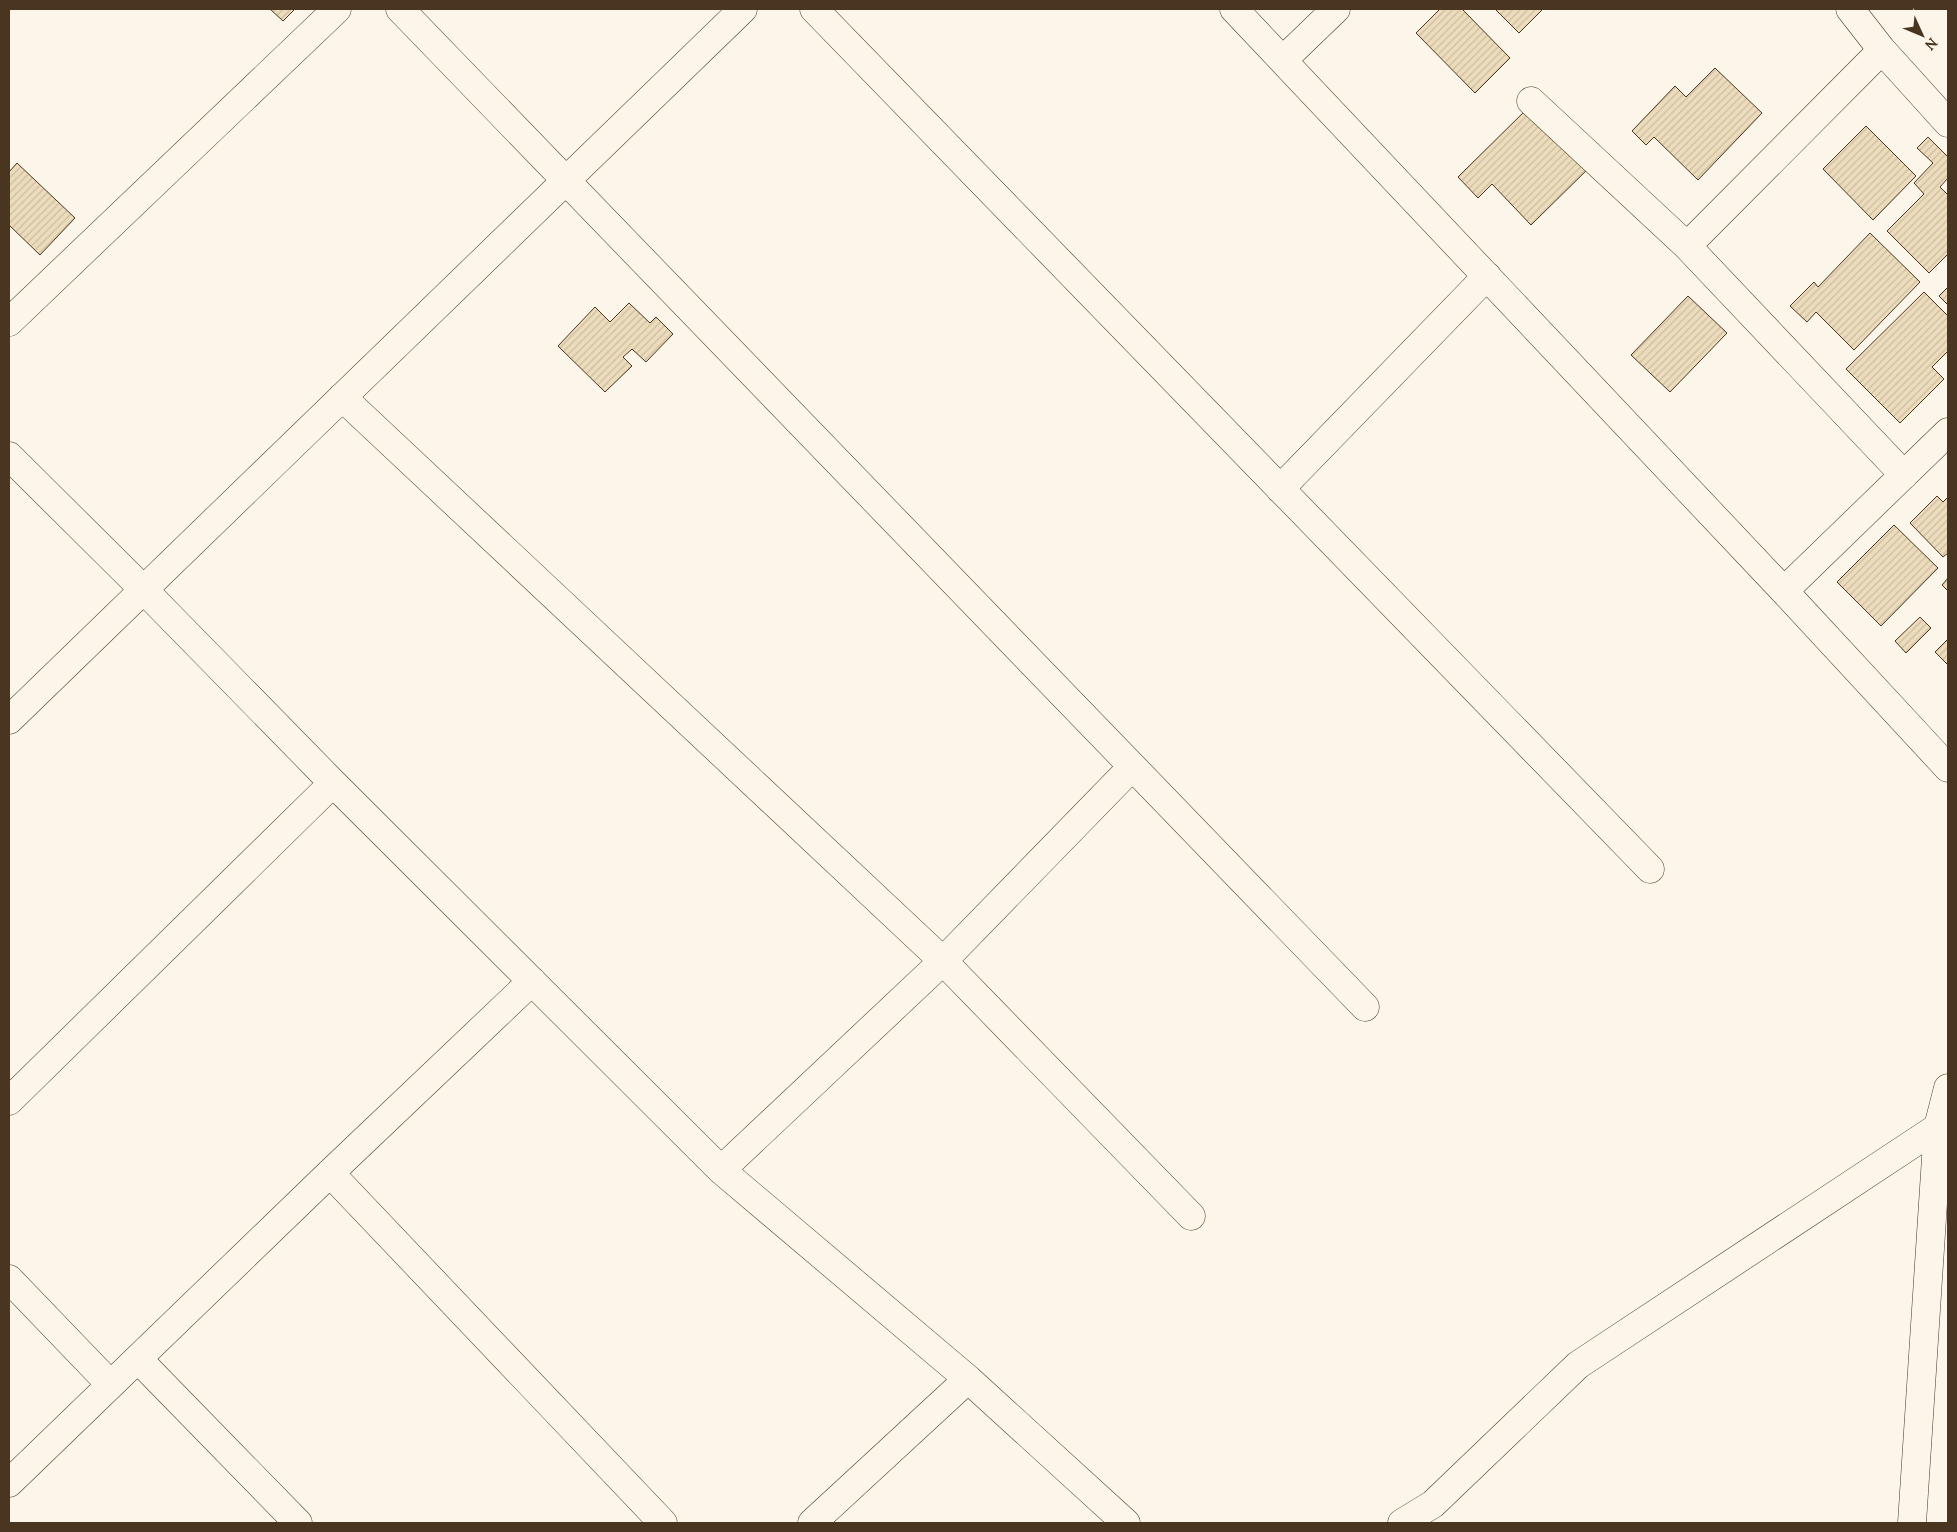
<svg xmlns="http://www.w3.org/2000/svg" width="1957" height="1532" font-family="Lora,serif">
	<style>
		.building { fill: url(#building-hatch); stroke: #4a3520 }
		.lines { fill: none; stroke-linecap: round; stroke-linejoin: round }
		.street-casing { stroke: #4a3520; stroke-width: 29 }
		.street { stroke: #fbf6e9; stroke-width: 28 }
	</style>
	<defs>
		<pattern id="building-hatch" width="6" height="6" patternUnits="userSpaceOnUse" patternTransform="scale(1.25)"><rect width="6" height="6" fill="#ecdcbc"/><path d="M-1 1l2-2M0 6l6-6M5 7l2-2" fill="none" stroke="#ccbda1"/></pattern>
	</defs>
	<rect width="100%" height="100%" fill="#fbf6e9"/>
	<path class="building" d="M 270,9 L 295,9 L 283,21 Z
		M 1440,9 L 1462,9 L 1510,58 L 1475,93 L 1416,33 Z
		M 1495,9 L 1543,9 L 1519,33 Z
		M 1715,68 L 1762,113 L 1698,180 L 1654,137 L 1646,145 L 1632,131 L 1675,86 L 1686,97 Z
		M 1532,104 L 1592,165 L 1531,225 L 1492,184 L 1478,198 L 1458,177 Z
		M 1866,126 L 1916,176 L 1873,220 L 1823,169 Z
		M 1928,137 L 1948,157 L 1948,178 L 1940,187 L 1948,195 L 1948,254 L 1929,273 L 1887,231 L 1924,194 L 1914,183 L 1933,163 L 1917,148 Z
		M 17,163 L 75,218 L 40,255 L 9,225 L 9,172 Z
		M 1870,233 L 1920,282 L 1854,350 L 1816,312 L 1807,322 L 1790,306 L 1814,282 L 1818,287 Z
		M 1948,287 L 1948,305 L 1939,296 Z
		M 1924,292 L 1948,316 L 1948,351 L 1932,367 L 1944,379 L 1900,423 L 1846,369 Z
		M 1688,296 L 1727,333 L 1670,392 L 1631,355 Z
		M 629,303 L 650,323 L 656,317 L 673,334 L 646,362 L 632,349 L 623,357 L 632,366 L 605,392 L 558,346 L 595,307 L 610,322 Z
		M 1937,496 L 1943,502 L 1948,497 L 1948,553 L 1943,557 L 1910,523 Z
		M 1894,525 L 1938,568 L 1881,626 L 1837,582 Z
		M 1948,578 L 1948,591 L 1942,585 Z
		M 1920,617 L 1931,628 L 1906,653 L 1895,641 Z
		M 1948,639 L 1948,665 L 1935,652 Z"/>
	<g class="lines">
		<defs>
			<path id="street" d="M 400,9 L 1365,1007
				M 814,9 L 1650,869
				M 1234,9 L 1784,591 L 1948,768
				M 1850,9 L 1882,50 L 1948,123
				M 1283,60 L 1336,9
				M 1531,101 L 1687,246 L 1904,475
				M 1687,246 L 1882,50
				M 9,322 L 337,9
				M 342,397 L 943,961 L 1132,767
				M 9,456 L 144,590 L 333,783 L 721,1170 L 968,1379 L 1126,1523
				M 1280,489 L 1487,276
				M 1784,591 L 1948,432
				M 9,720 L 743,9
				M 9,1101 L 333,783
				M 721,1170 L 943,961 L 1191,1216
				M 330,1173 L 663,1523
				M 9,1279 L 110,1384
				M 138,1359 L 298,1523
				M 9,1483 L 330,1173 L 532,981
				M 812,1523 L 968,1379
				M 1402,1523 L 1433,1504 L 1578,1365 L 1938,1127 L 1948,1119
				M 1912,1523 L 1938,1127 L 1948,1088"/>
		</defs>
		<use href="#street" class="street-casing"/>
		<use href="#street" class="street"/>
	</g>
	<rect width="1957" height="1532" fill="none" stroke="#4a3520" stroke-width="20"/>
	<g transform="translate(1922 35) rotate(134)" stroke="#fbf6e9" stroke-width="4" paint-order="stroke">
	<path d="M0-4L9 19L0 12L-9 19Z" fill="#4a3520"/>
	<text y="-8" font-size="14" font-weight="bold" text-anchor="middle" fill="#4a3520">N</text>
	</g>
</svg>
